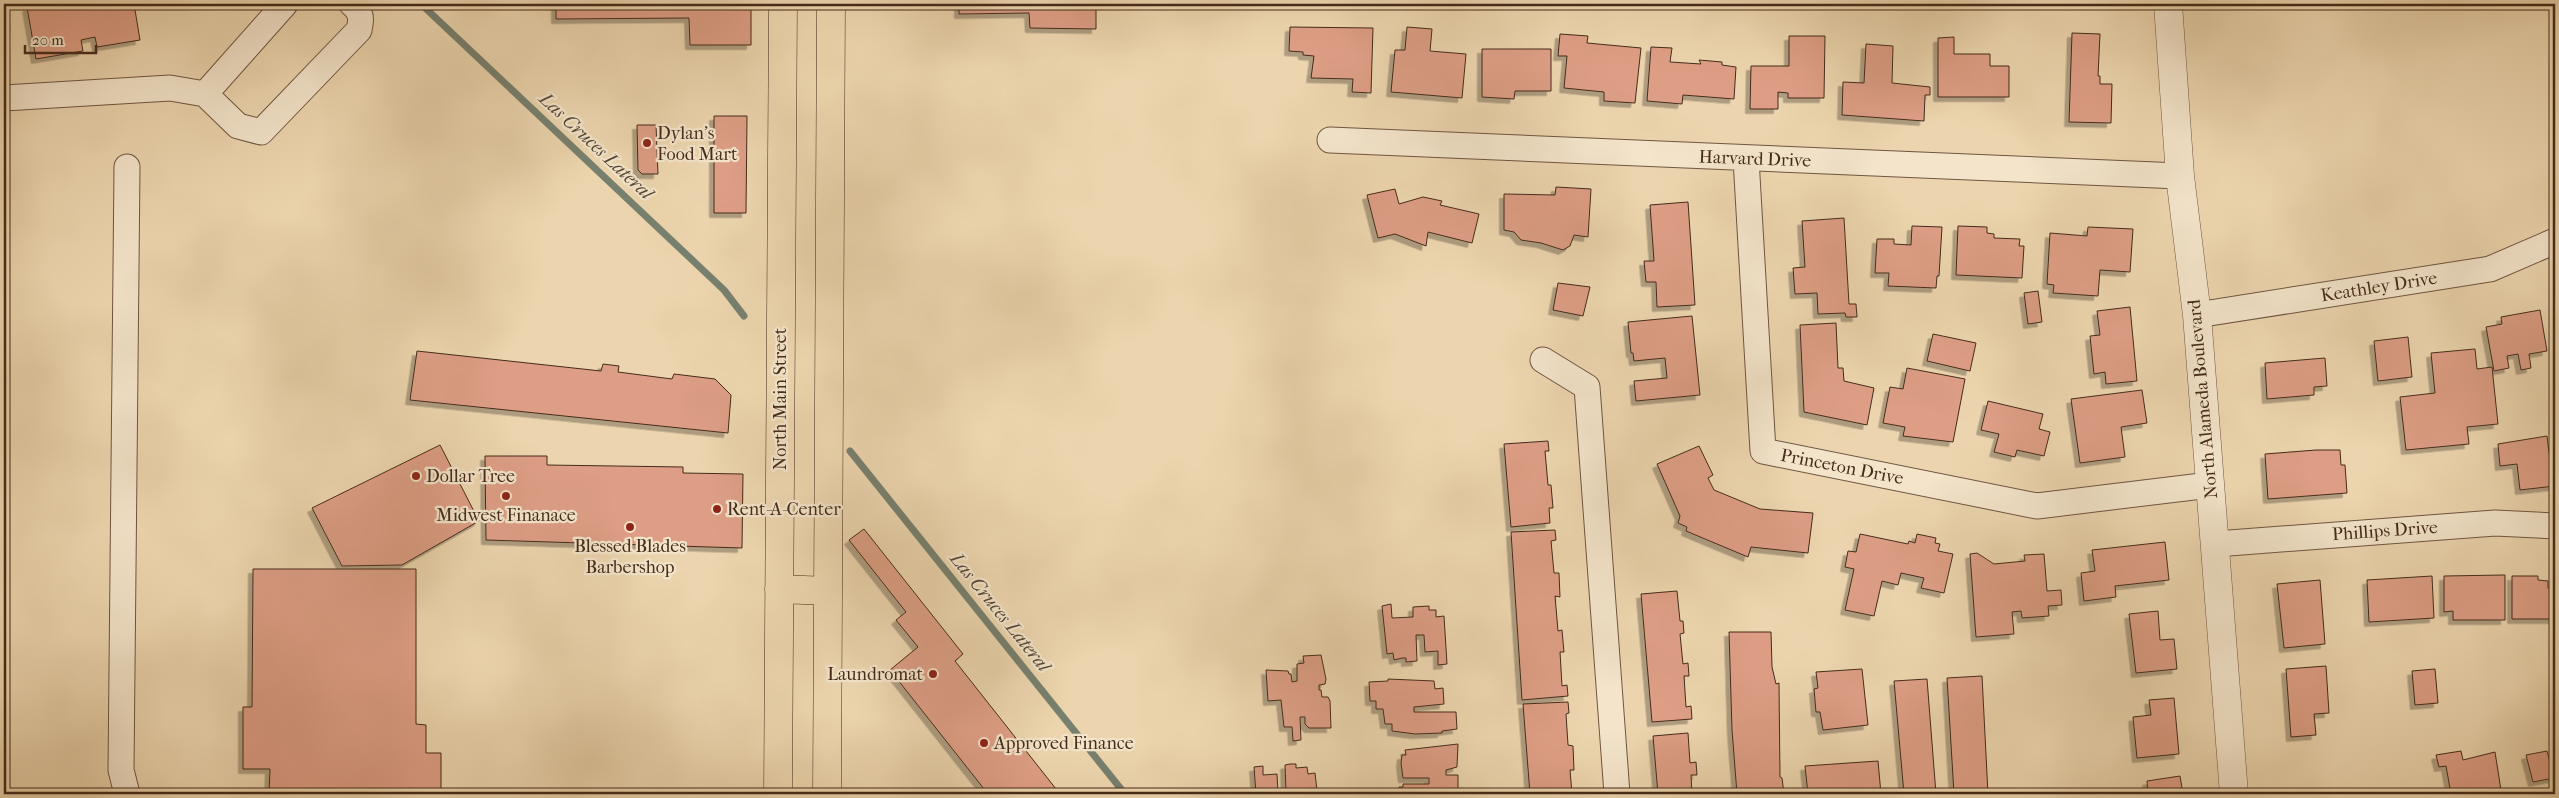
<svg xmlns="http://www.w3.org/2000/svg" width="2559" height="798" font-family="'IM FELL French Canon',serif">
	<style>
		.lines { fill: none; stroke-linecap: round; stroke-linejoin: round }
		.stream { stroke: #77806f; stroke-width: 7 }
		.building { fill: #dd9e85; stroke: #452b1b; filter: url(#shadow) }
		.minor-casing { stroke: #6f5640; stroke-width: 27 }
		.tertiary-casing { stroke: #6f5640; stroke-width: 29 }
		.primary-casing { stroke: #452b1b; stroke-width: 29 }
		.minor { stroke: #f3e4ca; stroke-width: 25 }
		.tertiary { stroke: #f3e4ca; stroke-width: 28 }
		.primary { stroke: #ecd5ae; stroke-width: 28 }
		.poi-dot { fill: #8f2418; stroke: #f3e4ca; stroke-width: 2 }
		.labels { text-anchor: middle; dominant-baseline: central; stroke-width: 4.5; stroke-linejoin: round; paint-order: stroke }
		.poi-label { font-size: 18px; fill: #452b1b; stroke: #f3e4ca; text-anchor: start }
		.street-label { font-size: 18px; fill: #452b1b; stroke: #f3e4ca }
		.water-label { font-size: 19px; font-style: italic; fill: #564737; stroke: #f3e4ca }
	</style>
	<defs>
		<filter id="shadow"><feDropShadow dx="-4.5" dy="4.5" stdDeviation="0" flood-color="#0004"/></filter>
	</defs>
	<rect width="100%" height="100%" fill="#ecd5ae"/>
	<filter id="stains"><feTurbulence type="fractalNoise" baseFrequency=".004" numOctaves="4"/><feColorMatrix values="0 0 0 0 .2 0 0 0 0 .09 0 0 0 0 .02 0 0 0 .5 -.17"/></filter>
	<radialGradient id="worn" r=".72"><stop offset=".6" stop-color="#630" stop-opacity="0"/><stop offset="1" stop-color="#630" stop-opacity=".3"/></radialGradient>
	<g class="lines">
		<path class="stream" d="M 421,4 L 724,290 L 744,316
			M 850,451 L 1125,794"/>
	</g>
	<path class="building" d="M 42,4 L 75,4 L 76,8 L 90,4 L 134,4 L 140,40 L 97,47 L 95,37 L 81,40 L 83,51 L 36,59 L 27,7 Z
		M 556,4 L 751,4 L 751,45 L 690,45 L 689,18 L 556,19 Z
		M 959,4 L 1096,4 L 1096,29 L 1030,28 L 1029,13 L 959,14 Z
		M 1290,27 L 1373,28 L 1371,93 L 1352,92 L 1353,79 L 1311,78 L 1314,56 L 1303,55 L 1303,52 L 1289,51 Z
		M 1407,27 L 1432,29 L 1430,51 L 1466,54 L 1462,98 L 1391,92 L 1395,50 L 1405,50 Z
		M 2072,33 L 2100,34 L 2098,76 L 2100,76 L 2100,84 L 2112,84 L 2111,123 L 2069,122 Z
		M 1560,34 L 1588,36 L 1587,43 L 1641,48 L 1635,103 L 1604,101 L 1604,92 L 1564,88 L 1567,56 L 1558,56 Z
		M 1789,36 L 1825,36 L 1824,98 L 1788,98 L 1788,93 L 1778,92 L 1778,109 L 1750,109 L 1751,66 L 1789,66 Z
		M 1954,37 L 1954,54 L 1990,54 L 1990,66 L 2009,66 L 2009,97 L 1938,97 L 1938,38 Z
		M 1866,44 L 1893,46 L 1892,83 L 1930,87 L 1930,95 L 1925,95 L 1924,121 L 1842,115 L 1843,82 L 1864,83 Z
		M 1651,47 L 1672,48 L 1670,62 L 1701,64 L 1699,60 L 1722,62 L 1722,65 L 1736,67 L 1734,99 L 1683,95 L 1682,104 L 1647,101 Z
		M 1482,49 L 1551,49 L 1551,91 L 1515,91 L 1514,99 L 1482,97 Z
		M 714,116 L 747,116 L 746,213 L 714,213 Z
		M 637,125 L 656,125 L 658,174 L 642,174 L 638,170 Z
		M 1556,187 L 1591,189 L 1588,237 L 1574,235 L 1570,246 L 1563,250 L 1541,243 L 1521,240 L 1514,232 L 1504,230 L 1504,194 L 1555,195 Z
		M 1395,189 L 1399,204 L 1423,197 L 1442,201 L 1440,205 L 1479,214 L 1472,243 L 1428,232 L 1426,246 L 1395,234 L 1378,238 L 1367,195 Z
		M 1688,202 L 1695,305 L 1657,307 L 1656,282 L 1646,282 L 1644,261 L 1654,261 L 1650,205 Z
		M 1844,218 L 1849,304 L 1856,304 L 1857,317 L 1846,317 L 1845,313 L 1818,314 L 1817,293 L 1795,294 L 1793,268 L 1805,267 L 1802,221 Z
		M 1912,226 L 1942,227 L 1939,276 L 1937,276 L 1936,288 L 1888,286 L 1889,273 L 1875,273 L 1877,239 L 1894,239 L 1894,244 L 1911,245 Z
		M 1958,226 L 1987,227 L 1987,233 L 1994,234 L 1994,238 L 2020,239 L 2019,246 L 2024,246 L 2022,278 L 1956,275 Z
		M 2088,227 L 2133,229 L 2130,272 L 2100,270 L 2098,296 L 2053,293 L 2054,285 L 2047,284 L 2050,233 L 2087,236 Z
		M 1558,283 L 1590,287 L 1583,316 L 1553,310 Z
		M 2038,291 L 2042,322 L 2028,324 L 2024,293 Z
		M 2130,307 L 2137,381 L 2106,384 L 2105,372 L 2094,374 L 2090,336 L 2100,335 L 2097,311 Z
		M 2540,310 L 2547,351 L 2529,354 L 2531,368 L 2521,370 L 2518,354 L 2507,356 L 2509,368 L 2494,371 L 2486,327 L 2502,324 L 2501,317 Z
		M 1692,316 L 1700,395 L 1636,401 L 1634,381 L 1667,378 L 1665,358 L 1634,361 L 1633,353 L 1631,353 L 1628,322 Z
		M 1836,323 L 1838,368 L 1843,368 L 1844,381 L 1874,388 L 1867,425 L 1804,412 L 1800,325 Z
		M 1933,334 L 1976,343 L 1970,371 L 1927,361 Z
		M 2408,337 L 2412,377 L 2378,381 L 2374,341 Z
		M 2475,349 L 2477,369 L 2492,367 L 2498,424 L 2467,427 L 2469,444 L 2406,450 L 2400,397 L 2435,393 L 2431,353 Z
		M 417,351 L 601,371 L 603,364 L 619,366 L 618,372 L 672,379 L 674,374 L 715,379 L 731,395 L 728,433 L 410,400 Z
		M 2325,358 L 2327,386 L 2314,387 L 2314,395 L 2267,399 L 2265,363 Z
		M 1907,368 L 1965,379 L 1953,442 L 1903,436 L 1905,427 L 1883,423 L 1890,387 L 1903,389 Z
		M 2142,390 L 2147,423 L 2121,427 L 2125,457 L 2080,463 L 2071,399 Z
		M 1988,401 L 2043,414 L 2039,429 L 2050,432 L 2044,456 L 2017,450 L 2015,457 L 1994,452 L 1999,434 L 1981,430 Z
		M 2547,436 L 2549,453 L 2555,453 L 2555,486 L 2520,490 L 2517,464 L 2500,466 L 2498,444 Z
		M 1548,441 L 1549,451 L 1545,451 L 1548,485 L 1551,485 L 1553,508 L 1549,508 L 1550,523 L 1511,527 L 1504,444 Z
		M 440,445 L 479,521 L 402,565 L 342,566 L 312,508 Z
		M 1699,446 L 1713,475 L 1708,478 L 1714,490 L 1760,509 L 1813,513 L 1808,553 L 1751,547 L 1748,557 L 1686,531 L 1687,527 L 1678,523 L 1680,516 L 1657,464 Z
		M 2316,450 L 2340,450 L 2341,465 L 2345,465 L 2347,493 L 2268,499 L 2265,454 Z
		M 485,456 L 547,456 L 547,465 L 683,467 L 683,473 L 743,474 L 742,548 L 486,540 Z
		M 864,529 L 963,654 L 955,661 L 1060,794 L 988,794 L 890,670 L 918,647 L 896,620 L 906,612 L 849,540 Z
		M 1555,530 L 1556,540 L 1551,541 L 1554,573 L 1559,573 L 1560,597 L 1555,596 L 1558,631 L 1562,630 L 1564,652 L 1560,652 L 1562,686 L 1567,685 L 1568,696 L 1522,700 L 1511,532 Z
		M 1860,534 L 1908,544 L 1909,541 L 1915,543 L 1917,534 L 1936,538 L 1935,543 L 1940,544 L 1938,551 L 1953,554 L 1944,593 L 1921,588 L 1924,578 L 1901,573 L 1898,585 L 1882,581 L 1874,616 L 1845,610 L 1854,569 L 1845,567 L 1848,551 L 1856,552 Z
		M 2165,542 L 2169,580 L 2115,586 L 2116,597 L 2084,601 L 2081,573 L 2095,571 L 2092,550 Z
		M 1977,553 L 1994,564 L 2025,561 L 2024,555 L 2044,554 L 2047,591 L 2061,590 L 2062,605 L 2048,606 L 2049,616 L 2022,618 L 2021,611 L 2012,612 L 2014,634 L 1976,637 L 1970,554 Z
		M 253,569 L 416,569 L 416,724 L 426,725 L 426,753 L 441,753 L 441,794 L 269,794 L 270,769 L 243,769 L 243,707 L 252,707 Z
		M 2505,575 L 2505,620 L 2453,620 L 2453,611 L 2444,612 L 2444,576 Z
		M 2432,576 L 2434,618 L 2369,622 L 2367,580 Z
		M 2512,576 L 2538,576 L 2538,580 L 2548,581 L 2548,588 L 2555,588 L 2555,619 L 2512,619 Z
		M 2320,580 L 2325,644 L 2284,648 L 2277,584 Z
		M 1677,591 L 1680,621 L 1683,621 L 1684,633 L 1680,634 L 1683,664 L 1688,663 L 1689,676 L 1684,676 L 1686,707 L 1691,706 L 1692,719 L 1652,722 L 1641,594 Z
		M 1391,604 L 1392,618 L 1413,617 L 1413,607 L 1429,606 L 1429,610 L 1436,610 L 1436,617 L 1444,616 L 1447,664 L 1438,665 L 1438,651 L 1425,652 L 1424,635 L 1416,635 L 1417,661 L 1406,662 L 1406,658 L 1402,658 L 1394,660 L 1393,653 L 1387,654 L 1382,606 Z
		M 2158,611 L 2160,640 L 2174,639 L 2177,669 L 2136,673 L 2129,614 Z
		M 1729,632 L 1771,632 L 1772,667 L 1776,684 L 1779,683 L 1780,777 L 1782,778 L 1784,794 L 1737,794 L 1732,730 Z
		M 1321,655 L 1326,679 L 1325,684 L 1319,685 L 1319,690 L 1321,690 L 1322,697 L 1328,697 L 1330,701 L 1331,728 L 1309,728 L 1305,724 L 1305,717 L 1300,717 L 1301,740 L 1293,741 L 1292,727 L 1284,727 L 1281,700 L 1268,701 L 1266,670 L 1288,671 L 1289,674 L 1291,674 L 1292,682 L 1297,681 L 1297,664 L 1304,663 L 1303,656 Z
		M 2326,666 L 2329,713 L 2314,714 L 2316,735 L 2291,737 L 2286,669 Z
		M 1862,669 L 1868,725 L 1823,730 L 1820,712 L 1816,712 L 1814,689 L 1818,688 L 1816,672 Z
		M 2435,669 L 2438,703 L 2415,705 L 2412,671 Z
		M 1982,676 L 1988,794 L 1954,794 L 1947,678 Z
		M 1388,679 L 1434,681 L 1435,689 L 1443,688 L 1444,704 L 1414,707 L 1414,712 L 1456,712 L 1457,729 L 1442,731 L 1442,733 L 1415,734 L 1392,731 L 1392,724 L 1385,724 L 1383,709 L 1376,709 L 1376,701 L 1370,701 L 1369,682 L 1388,681 Z
		M 1927,679 L 1936,794 L 1904,794 L 1894,681 Z
		M 2174,698 L 2179,754 L 2137,758 L 2133,717 L 2151,715 L 2149,700 Z
		M 1568,702 L 1569,713 L 1566,714 L 1568,745 L 1573,746 L 1574,770 L 1570,770 L 1572,794 L 1530,794 L 1523,704 Z
		M 1688,733 L 1690,763 L 1696,762 L 1697,775 L 1691,775 L 1692,794 L 1658,794 L 1653,736 Z
		M 1458,744 L 1457,767 L 1446,770 L 1446,775 L 1458,775 L 1458,789 L 1454,789 L 1454,794 L 1400,794 L 1399,787 L 1403,787 L 1403,784 L 1429,784 L 1429,778 L 1403,778 L 1401,763 L 1402,755 L 1406,755 L 1405,750 Z
		M 2461,751 L 2463,760 L 2495,752 L 2501,790 L 2477,794 L 2451,794 L 2446,766 L 2439,767 L 2436,755 Z
		M 2547,751 L 2554,778 L 2533,782 L 2526,755 Z
		M 1878,761 L 1881,794 L 1808,794 L 1805,766 Z
		M 1290,764 L 1296,764 L 1296,768 L 1307,767 L 1308,774 L 1315,773 L 1317,790 L 1314,790 L 1315,794 L 1256,794 L 1254,767 L 1263,766 L 1263,775 L 1277,774 L 1278,792 L 1286,791 L 1285,765 Z
		M 2180,776 L 2183,794 L 2148,794 L 2147,781 Z"/>
	<g class="lines">
		<defs>
			<path id="minor" d="M 205,94 L 285,4
				M 4,98 L 170,88 L 205,94 L 238,126 L 261,132 L 359,30 C 362,18 361,12 352,4
				M 1330,140 L 2180,176
				M 1746,159 L 1763,451 L 2037,506 L 2210,485
				M 127,167 L 121,770 L 127,794
				M 2197,315 L 2490,269 L 2555,241
				M 1543,360 L 1587,387 L 1617,794
				M 2216,544 L 2495,523 L 2555,526"/>
			<path id="tertiary" d="M 2168,4 L 2180,176 L 2197,315 L 2234,794"/>
			<path id="primary" d="M 779,589 L 828,591
				M 778,794 L 783,4
				M 827,794 L 831,4"/>
		</defs>
		<use href="#minor" class="minor-casing"/>
		<use href="#tertiary" class="tertiary-casing"/>
		<use href="#primary" class="primary-casing"/>
		<use href="#minor" class="minor"/>
		<use href="#tertiary" class="tertiary"/>
		<use href="#primary" class="primary"/>
	</g>
	<g class="poi-dot">
		<circle cx="647" cy="143" r="5"/>
		<circle cx="416" cy="476" r="5"/>
		<circle cx="506" cy="496" r="5"/>
		<circle cx="717" cy="509" r="5"/>
		<circle cx="630" cy="527" r="5"/>
		<circle cx="933" cy="674" r="5"/>
		<circle cx="984" cy="743" r="5"/>
	</g>
	<g class="labels">
		<g class="poi-label">
			<text x="657" y="133">Dylan's<tspan x="657" dy="21">Food Mart</tspan></text>
			<text x="426" y="476">Dollar Tree</text>
			<text x="727" y="509">Rent-A-Center</text>
			<text x="506" y="515" text-anchor="middle">Midwest Finanace</text>
			<text x="630" y="546" text-anchor="middle">Blessed Blades<tspan x="630" dy="21">Barbershop</tspan></text>
			<text x="923" y="674" text-anchor="end">Laundromat</text>
			<text x="994" y="743">Approved Finance</text>
		</g>
		<g class="street-label">
			<text transform="translate(1755 159) rotate(2)">Harvard Drive</text>
			<text transform="translate(2379 287) rotate(-9)">Keathley Drive</text>
			<text transform="translate(780 399) rotate(-90)">North Main Street</text>
			<text transform="translate(2203 399) rotate(-95)">North Alameda Boulevard</text>
			<text transform="translate(1842 467) rotate(11)">Princeton Drive</text>
			<text transform="translate(2385 531) rotate(-4)">Phillips Drive</text>
		</g>
		<g class="water-label">
			<text transform="translate(596 146) rotate(43)">Las Cruces Lateral</text>
			<text transform="translate(1000 612) rotate(51)">Las Cruces Lateral</text>
		</g>
	</g>
	<rect width="2559" height="798" fill="none" stroke="#ecd5ae" stroke-width="20"/>
	<rect x="5" y="5" width="2549" height="788" fill="none" stroke="#452b1b" stroke-width="2.5"/>
	<rect x="10" y="10" width="2539" height="778" fill="none" stroke="#452b1b"/>
	<path d="M25 45v8h71v-8" fill="none" stroke="#452b1b" stroke-width="2.5"/>
	<text x="32" y="45" font-size="15" fill="#452b1b" stroke="#f3e4ca" stroke-width="4" paint-order="stroke">20 m</text>
	<rect width="100%" height="100%" filter="url(#stains)"/>
	<rect width="100%" height="100%" fill="url(#worn)"/>
</svg>
